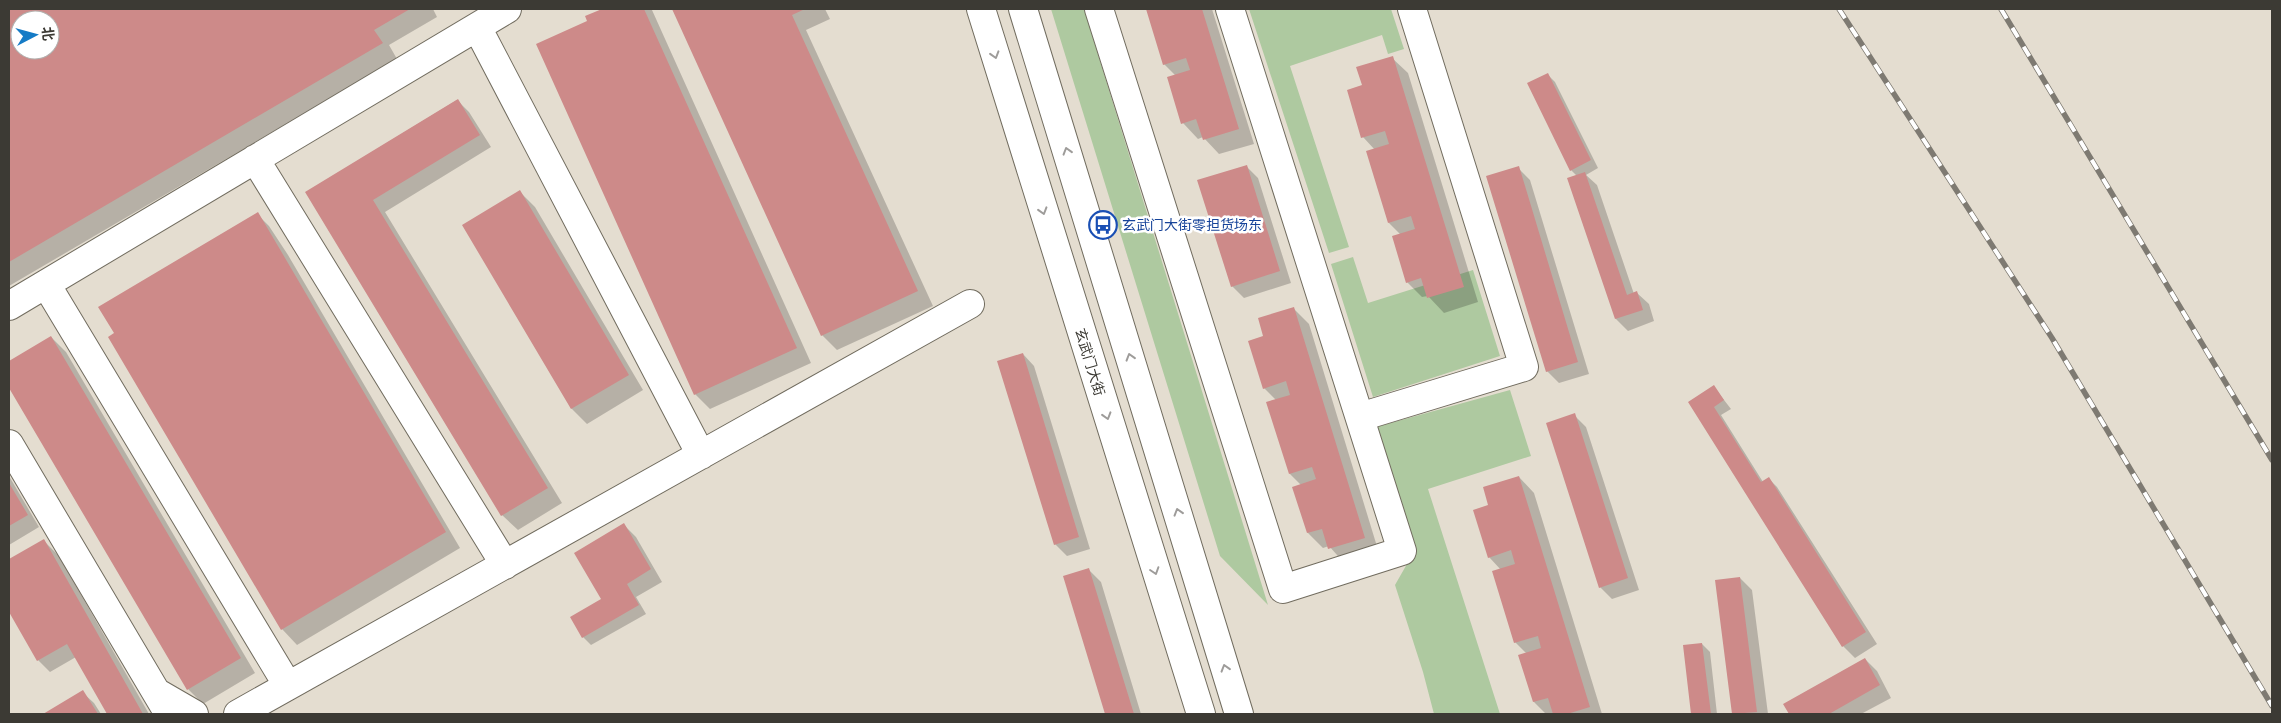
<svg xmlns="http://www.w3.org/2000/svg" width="2281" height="723" font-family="'Work Sans','Noto Sans SC',sans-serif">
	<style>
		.green { fill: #aec9a0 }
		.shadow { fill: #0003; fill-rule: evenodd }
		.building { fill: #cd8a89; fill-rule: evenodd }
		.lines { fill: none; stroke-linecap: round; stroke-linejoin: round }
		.minor-casing { stroke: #716c5f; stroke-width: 30 }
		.major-casing { stroke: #716c5f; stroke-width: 30 }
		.minor { stroke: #fff; stroke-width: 28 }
		.major { stroke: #fff; stroke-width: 28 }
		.rail-casing { stroke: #7e7a72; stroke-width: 5.5 }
		.rail { stroke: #fff; stroke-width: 4; stroke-dasharray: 11; stroke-linecap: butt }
		.oneway { stroke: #9e9c9a }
		.labels { text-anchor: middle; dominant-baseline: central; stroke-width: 5; stroke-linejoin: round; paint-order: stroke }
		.transit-label { font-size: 14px; fill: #164399; stroke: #fff; text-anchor: start }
		.street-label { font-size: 14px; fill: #3c3a34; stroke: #fff }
	</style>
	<rect width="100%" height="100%" fill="#e4ddd0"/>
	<path class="green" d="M 1051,9 L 1084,9 L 1268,605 L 1220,556 Z
		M 1249,9 L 1391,9 L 1404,49 L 1388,54 L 1382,35 L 1290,66 L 1349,247 L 1329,253 Z
		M 1353,257 L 1368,303 L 1473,270 L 1500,356 L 1373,397 L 1331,264 Z
		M 1510,390 L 1531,456 L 1428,489 L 1500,714 L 1434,714 L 1423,672 L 1395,585 L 1411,557 L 1376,427 Z"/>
	<path class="shadow" d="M 9,9 L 433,9 L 437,17 L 389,45 L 397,59 L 9,286 ZM 20,20 L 50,20 L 50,50 L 20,50 Z
		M 605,9 L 652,10 L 811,363 L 710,409 L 695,394 L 587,17 Z
		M 673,9 L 825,9 L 830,19 L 806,30 L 933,306 L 837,350 L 822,335 Z
		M 1147,9 L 1212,9 L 1254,144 L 1219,154 L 1203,137 L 1198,139 L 1183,123 L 1176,76 L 1164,64 Z
		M 1392,58 L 1408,73 L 1478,302 L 1444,313 L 1428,296 L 1422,297 L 1407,282 L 1400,234 L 1389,223 L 1375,150 L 1363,137 L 1363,86 Z
		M 1547,74 L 1555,82 L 1598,168 L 1586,175 L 1597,185 L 1634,294 L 1637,293 L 1649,304 L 1654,321 L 1628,331 L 1616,319 L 1568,179 L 1577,176 L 1571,170 Z
		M 457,100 L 469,112 L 491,147 L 385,212 L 562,503 L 518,530 L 502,515 L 307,192 Z
		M 1246,166 L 1258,178 L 1291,283 L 1244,298 L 1232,286 Z
		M 1518,168 L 1530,180 L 1589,374 L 1559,383 L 1547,371 Z
		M 520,192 L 535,207 L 643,390 L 587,424 L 572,409 L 464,225 Z
		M 257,214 L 269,226 L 288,255 L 460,548 L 297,645 L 282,629 Z
		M 1293,308 L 1309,324 L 1379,553 L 1345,564 L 1329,546 L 1323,548 L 1308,533 L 1294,488 L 1301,485 L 1290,474 L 1276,400 L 1264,388 L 1265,337 Z
		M 51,337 L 66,352 L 255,673 L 203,704 L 188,689 L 9,385 L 9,362 Z
		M 1023,354 L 1034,366 L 1090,549 L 1067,556 L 1055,544 Z
		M 1714,387 L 1731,409 L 1721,415 L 1763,482 L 1769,479 L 1777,487 L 1877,644 L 1855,658 L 1843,646 L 1689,402 Z
		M 1574,415 L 1586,427 L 1639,590 L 1612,599 L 1600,587 Z
		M 9,476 L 39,527 L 9,545 Z
		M 1519,477 L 1534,493 L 1602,714 L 1546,714 L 1534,702 L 1527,654 L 1515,642 L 1501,570 L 1489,557 L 1490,506 Z
		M 624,525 L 636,537 L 662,582 L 636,597 L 646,614 L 591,645 L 583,637 L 572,618 L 603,600 Z
		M 44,541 L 59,556 L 149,714 L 109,714 L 76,657 L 50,672 L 38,660 L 9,609 L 9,561 Z
		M 1089,570 L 1101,582 L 1141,714 L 1106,714 L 1065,577 Z
		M 1740,578 L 1752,590 L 1768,714 L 1734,714 L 1717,581 Z
		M 1702,644 L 1710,652 L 1717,714 L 1692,714 L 1685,646 Z
		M 1865,659 L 1877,671 L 1891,698 L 1861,714 L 1790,714 L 1785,704 Z
		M 82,692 L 94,703 L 101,714 L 46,714 Z"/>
	<path class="building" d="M 9,9 L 410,9 L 374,30 L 383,43 L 9,262 ZM 20,20 L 50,20 L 50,50 L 20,50 Z
		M 602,9 L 644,9 L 797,348 L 694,395 L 536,44 L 587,21 L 585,16 Z
		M 672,9 L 805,9 L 792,15 L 918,291 L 821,336 Z
		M 1146,9 L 1202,9 L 1239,129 L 1203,140 L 1196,119 L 1181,124 L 1167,77 L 1190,70 L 1186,58 L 1163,65 Z
		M 1393,56 L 1464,287 L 1427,298 L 1421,278 L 1406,283 L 1392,236 L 1415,229 L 1411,216 L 1388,223 L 1366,151 L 1389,144 L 1385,131 L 1361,138 L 1347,90 L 1362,85 L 1356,67 Z
		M 1548,73 L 1591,160 L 1570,171 L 1527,83 Z
		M 458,99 L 480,135 L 373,200 L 548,488 L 501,516 L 305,192 Z
		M 1247,165 L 1280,271 L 1231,287 L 1197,180 Z
		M 1519,166 L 1578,362 L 1546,372 L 1486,176 Z
		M 1585,172 L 1627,295 L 1637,291 L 1643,310 L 1615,319 L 1567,178 Z
		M 520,190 L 629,375 L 571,409 L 462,225 Z
		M 258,212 L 446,532 L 281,630 L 108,337 L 114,333 L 98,307 Z
		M 1294,307 L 1365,538 L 1328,549 L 1322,529 L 1307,533 L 1292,487 L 1316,479 L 1312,467 L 1289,474 L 1266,402 L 1290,395 L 1286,381 L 1263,389 L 1248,341 L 1263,336 L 1258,318 Z
		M 51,336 L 241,658 L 187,690 L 9,388 L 9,361 Z
		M 1023,353 L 1079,537 L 1054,545 L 997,361 Z
		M 1714,385 L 1724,400 L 1714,407 L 1761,482 L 1769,477 L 1866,632 L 1842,647 L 1688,402 Z
		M 1575,413 L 1628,578 L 1599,588 L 1546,423 Z
		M 1519,476 L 1590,707 L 1567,714 L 1553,714 L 1548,698 L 1533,702 L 1518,655 L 1541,648 L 1538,636 L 1514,643 L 1492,571 L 1515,564 L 1511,550 L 1488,558 L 1473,510 L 1488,505 L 1483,487 Z
		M 9,483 L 28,515 L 9,526 Z
		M 624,523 L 651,569 L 627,584 L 639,605 L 582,638 L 570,617 L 601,599 L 574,553 Z
		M 44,539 L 143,714 L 107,714 L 67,644 L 37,661 L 9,612 L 9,559 Z
		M 1089,568 L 1134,714 L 1105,714 L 1063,576 Z
		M 1740,577 L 1757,712 L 1732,714 L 1715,580 Z
		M 1702,643 L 1711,714 L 1691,714 L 1683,645 Z
		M 1865,658 L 1880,685 L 1829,714 L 1789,714 L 1783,704 Z
		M 83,690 L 98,714 L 43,714 Z"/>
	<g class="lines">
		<defs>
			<path id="minor" d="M 1099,9 L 1283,589 L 1402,551 L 1230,9
				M 477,27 L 701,455
				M 255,159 L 505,565
				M 46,284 L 288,686
				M 9,306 L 507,9
				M 1360,417 L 1524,367 L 1412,9
				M 9,444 L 169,714
				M 156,692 L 194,714
				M 238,714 L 970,304"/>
			<path id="major" d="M 981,9 L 1201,714
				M 1023,9 L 1239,714"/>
		</defs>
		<use href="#minor" class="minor-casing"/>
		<use href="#major" class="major-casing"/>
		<use href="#minor" class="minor"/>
		<use href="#major" class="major"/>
		<defs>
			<path id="rail" d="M 1839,9 L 2052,338 L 2272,706
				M 2001,9 L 2272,460"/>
		</defs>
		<use href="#rail" class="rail-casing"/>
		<use href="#rail" class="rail"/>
	</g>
	<defs><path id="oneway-chevron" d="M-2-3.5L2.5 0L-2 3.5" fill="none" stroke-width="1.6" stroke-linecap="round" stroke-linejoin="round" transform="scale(1.25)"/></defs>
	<g class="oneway">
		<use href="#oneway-chevron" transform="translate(995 55) rotate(73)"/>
		<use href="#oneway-chevron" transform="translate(1067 151) rotate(-107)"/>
		<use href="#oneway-chevron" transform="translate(1043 211) rotate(73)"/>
		<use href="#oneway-chevron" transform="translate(1130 357) rotate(-107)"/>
		<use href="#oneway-chevron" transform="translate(1107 416) rotate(73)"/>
		<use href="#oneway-chevron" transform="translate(1178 512) rotate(-107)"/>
		<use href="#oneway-chevron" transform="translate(1155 571) rotate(72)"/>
		<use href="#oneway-chevron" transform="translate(1225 668) rotate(-107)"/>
	</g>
	<defs>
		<symbol id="bus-ring" viewBox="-11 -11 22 22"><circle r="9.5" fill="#fff" stroke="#1a4fb4" stroke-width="1.5"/><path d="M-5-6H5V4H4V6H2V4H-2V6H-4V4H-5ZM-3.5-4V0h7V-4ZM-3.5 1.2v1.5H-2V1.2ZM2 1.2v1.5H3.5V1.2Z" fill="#1a4fb4"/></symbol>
	</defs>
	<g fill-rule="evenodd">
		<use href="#bus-ring" x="1087" y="209" width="32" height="32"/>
	</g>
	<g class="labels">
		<g class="transit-label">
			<text x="1122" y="225">玄武门大街零担货场东</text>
		</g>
		<g class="street-label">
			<text transform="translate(1090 362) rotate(73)">玄武门大街</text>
		</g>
	</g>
	<rect width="2281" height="723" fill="none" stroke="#3c3a34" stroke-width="20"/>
	<g transform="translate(35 35) rotate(84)"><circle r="24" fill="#ffffff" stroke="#b1b0ae"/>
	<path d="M0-4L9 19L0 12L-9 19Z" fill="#157bc6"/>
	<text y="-8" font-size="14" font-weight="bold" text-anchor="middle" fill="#3c3a34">北</text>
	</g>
</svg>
